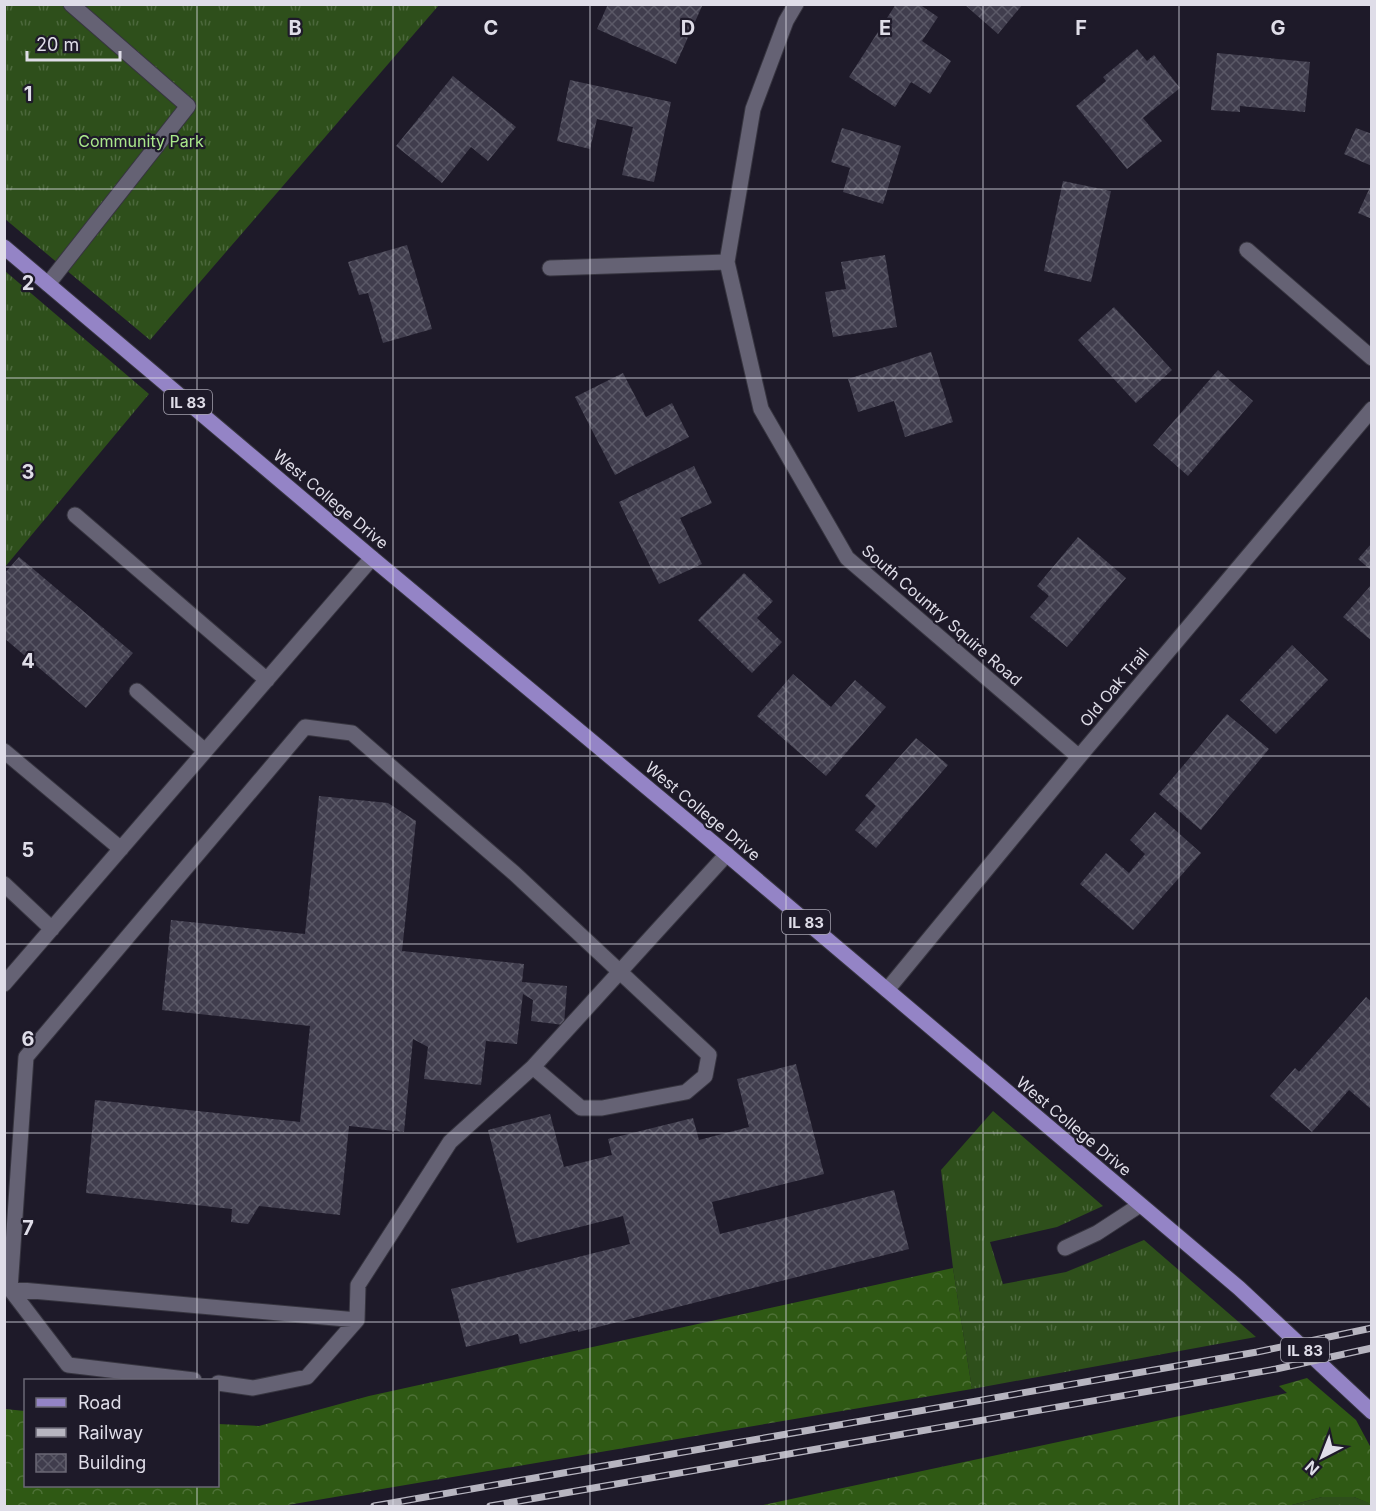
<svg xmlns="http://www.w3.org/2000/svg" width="1376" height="1511" font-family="Inter,sans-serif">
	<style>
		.grass { fill: url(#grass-tufts) }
		.forest { fill: url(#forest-crowns) }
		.building { fill: url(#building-cross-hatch) }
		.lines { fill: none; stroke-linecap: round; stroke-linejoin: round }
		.minor-casing { stroke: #373540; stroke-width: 17 }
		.major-casing { stroke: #373540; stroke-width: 17 }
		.minor { stroke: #656274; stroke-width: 15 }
		.major { stroke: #9484c6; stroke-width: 15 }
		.rail-casing { stroke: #b7b5c0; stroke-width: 7 }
		.rail { stroke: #1e1a29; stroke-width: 4.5; stroke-dasharray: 14; stroke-linecap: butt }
		.grid { fill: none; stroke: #dfdde8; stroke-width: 1.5; stroke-opacity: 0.55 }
		.labels { text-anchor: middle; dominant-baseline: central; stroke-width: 4.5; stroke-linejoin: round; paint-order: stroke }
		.shield { fill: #1e1a29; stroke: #a5a2af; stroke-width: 1.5 }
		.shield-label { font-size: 15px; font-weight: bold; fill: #dfdde8 }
		.park-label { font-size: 16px; fill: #aae88b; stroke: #1e1a29 }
		.street-label { font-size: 16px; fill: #dfdde8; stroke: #1e1a29 }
		.grid-label { font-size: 20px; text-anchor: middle; font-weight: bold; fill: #dfdde8; stroke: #1e1a29; stroke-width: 4.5; stroke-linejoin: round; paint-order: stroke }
	</style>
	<defs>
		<pattern id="grass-tufts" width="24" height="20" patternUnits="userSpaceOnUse" patternTransform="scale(1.5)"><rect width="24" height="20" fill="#2e4f1b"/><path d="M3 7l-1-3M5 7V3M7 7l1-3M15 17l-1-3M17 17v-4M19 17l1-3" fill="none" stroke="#4c683c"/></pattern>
		<pattern id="forest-crowns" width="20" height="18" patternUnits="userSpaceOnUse" patternTransform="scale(1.5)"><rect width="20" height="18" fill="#2f5914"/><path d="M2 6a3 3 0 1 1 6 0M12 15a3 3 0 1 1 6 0" fill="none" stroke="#4d7036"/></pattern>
		<pattern id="building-cross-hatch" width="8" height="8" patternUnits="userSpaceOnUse" patternTransform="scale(1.5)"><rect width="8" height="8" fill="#403d4d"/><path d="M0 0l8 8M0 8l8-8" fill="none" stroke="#5b5967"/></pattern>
	</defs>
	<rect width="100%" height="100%" fill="#1e1a29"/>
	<path class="grass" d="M 4,5 L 439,5 L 150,340 L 5,219 Z
		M 5,271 L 149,394 L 5,567 Z
		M 993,1111 L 1103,1206 L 1057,1227 L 990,1242 L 1003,1284 L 1066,1272 L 1144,1240 L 1256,1337 L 972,1389 L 953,1268 L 941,1170 Z
		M 1322,1497 L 1354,1497 L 1372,1504 L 1371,1506 L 1288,1506 Z"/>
	<path class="forest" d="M 953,1268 L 972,1389 L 282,1506 L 5,1506 L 5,1409 L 25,1411 L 26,1486 L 218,1486 L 218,1424 L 259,1426 L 369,1396 Z
		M 1307,1378 L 1356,1420 L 1371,1448 L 1371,1504 L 1354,1497 L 1322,1497 L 1288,1506 L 759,1506 L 1287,1393 L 1279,1386 Z"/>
	<path class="building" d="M 608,4 L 703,4 L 676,64 L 597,29 Z
		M 896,4 L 919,4 L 938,17 L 922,41 L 951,61 L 930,94 L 911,82 L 895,107 L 849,77 Z
		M 964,4 L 1023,4 L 998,34 Z
		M 1137,49 L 1147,61 L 1154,55 L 1180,88 L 1143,118 L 1162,141 L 1127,169 L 1076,106 L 1106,81 L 1103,77 Z
		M 1217,53 L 1310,62 L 1305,112 L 1240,106 L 1240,112 L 1211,110 Z
		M 453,76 L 516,127 L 488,161 L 471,147 L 442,183 L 396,146 Z
		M 570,80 L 671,102 L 654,182 L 622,175 L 633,127 L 597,119 L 590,149 L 557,141 Z
		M 842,128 L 901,146 L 883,204 L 843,192 L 850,168 L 831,162 Z
		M 1356,128 L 1372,134 L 1372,166 L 1344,154 Z
		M 1063,181 L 1111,191 L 1091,282 L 1044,271 Z
		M 1372,183 L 1372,219 L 1358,213 Z
		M 407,245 L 432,329 L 383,343 L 368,293 L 359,295 L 348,262 Z
		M 885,255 L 897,327 L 833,337 L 825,292 L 846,289 L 841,262 Z
		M 1114,307 L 1172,370 L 1136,403 L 1078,340 Z
		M 931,352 L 953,422 L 905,437 L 894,401 L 858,412 L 848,379 Z
		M 1218,370 L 1253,401 L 1188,476 L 1153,445 Z
		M 623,373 L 646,417 L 672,403 L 689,437 L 615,475 L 575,397 Z
		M 694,466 L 712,503 L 680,518 L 702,564 L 659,584 L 619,502 Z
		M 1078,537 L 1126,578 L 1067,647 L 1030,617 L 1049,596 L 1037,586 Z
		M 1372,543 L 1372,571 L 1358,559 Z
		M 19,557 L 133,653 L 86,708 L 4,638 L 4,574 Z
		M 744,573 L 773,601 L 757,618 L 782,642 L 752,673 L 698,620 Z
		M 1372,584 L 1372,641 L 1343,617 Z
		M 1292,645 L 1328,680 L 1276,734 L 1240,700 Z
		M 793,674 L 831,707 L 855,680 L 886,707 L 826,776 L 757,716 Z
		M 1227,714 L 1269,749 L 1201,830 L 1159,794 Z
		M 916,738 L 948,765 L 876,848 L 855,830 L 876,806 L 865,796 Z
		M 319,796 L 388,803 L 416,821 L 402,951 L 524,964 L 522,982 L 567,986 L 564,1025 L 531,1021 L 533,1000 L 523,994 L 517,1044 L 486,1041 L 481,1085 L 424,1079 L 428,1047 L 413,1039 L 404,1132 L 349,1126 L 340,1215 L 259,1206 L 248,1224 L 231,1222 L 232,1209 L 86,1193 L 95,1100 L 300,1122 L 310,1026 L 162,1010 L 171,920 L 305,934 Z
		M 1155,812 L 1201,853 L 1133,930 L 1080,884 L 1106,853 L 1129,873 L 1145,854 L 1130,840 Z
		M 1366,997 L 1372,1002 L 1372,1110 L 1349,1090 L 1312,1132 L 1270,1096 L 1295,1068 L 1299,1072 Z
		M 796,1064 L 824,1174 L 712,1202 L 720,1234 L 894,1190 L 909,1249 L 578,1332 L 578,1330 L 520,1344 L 518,1334 L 466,1347 L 451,1289 L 630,1244 L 623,1216 L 517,1243 L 488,1130 L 550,1114 L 564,1167 L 612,1155 L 608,1139 L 693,1118 L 699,1140 L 749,1127 L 737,1079 Z"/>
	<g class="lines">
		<defs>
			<path id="minor" d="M 796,4 L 786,21 L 753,109 L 727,262 L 761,409 L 847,558 L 1079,757
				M 1247,250 L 1372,358
				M 550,268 L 727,262
				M 48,284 L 188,106 L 71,4
				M 75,515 L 267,680
				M 137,691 L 205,751
				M 4,751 L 121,849
				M 4,884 L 52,929
				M 4,984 L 372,558
				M 887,990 L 1079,757 L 1372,409
				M 1065,1248 L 1097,1233 L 1140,1205
				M 10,1289 L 357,1320
				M 194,1380 L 68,1365 L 10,1289 L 26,1057 L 305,727 L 352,733 L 514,873 L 709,1055 L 705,1076 L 686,1092 L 602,1108 L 581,1108 L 533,1067
				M 218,1383 L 253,1388 L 307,1377 L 357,1320 L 358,1285 L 450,1142 L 533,1067 L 727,854"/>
			<path id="major" d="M 4,247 L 372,558 L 692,825 L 1239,1288 L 1372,1412"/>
		</defs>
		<use href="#minor" class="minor-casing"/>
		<use href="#major" class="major-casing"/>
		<use href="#minor" class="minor"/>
		<use href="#major" class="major"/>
		<defs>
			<path id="rail" d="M 374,1506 L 1257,1352 L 1372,1328
				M 490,1506 L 1276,1369 L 1372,1348"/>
		</defs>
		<use href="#rail" class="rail-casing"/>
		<use href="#rail" class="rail"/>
	</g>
	<path class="grid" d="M 197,4 L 197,1380M 393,4 L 393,1506M 590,4 L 590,1506M 786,4 L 786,1506M 983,4 L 983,1506M 1179,4 L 1179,1506M 4,189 L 1372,189M 4,378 L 1372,378M 4,567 L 1372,567M 4,756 L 1372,756M 4,944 L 1372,944M 4,1133 L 1372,1133M 4,1322 L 1372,1322M 197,1486 L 197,1506"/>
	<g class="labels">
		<g class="shield">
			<rect x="164" y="390" width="48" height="24" rx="4.5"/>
			<rect x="782" y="910" width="48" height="24" rx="4.5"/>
			<rect x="1281" y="1338" width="48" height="24" rx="4.5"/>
		</g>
		<g class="shield-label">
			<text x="188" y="402">IL 83</text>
			<text x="806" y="922">IL 83</text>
			<text x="1305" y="1350">IL 83</text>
		</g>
		<g class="park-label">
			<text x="141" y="141">Community Park</text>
		</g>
		<g class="street-label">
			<text transform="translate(331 499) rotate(40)">West College Drive</text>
			<text transform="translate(942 615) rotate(41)">South Country Squire Road</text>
			<text transform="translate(1114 687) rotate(-50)">Old Oak Trail</text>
			<text transform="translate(703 811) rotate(40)">West College Drive</text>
			<text transform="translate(1074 1126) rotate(40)">West College Drive</text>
		</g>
	</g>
	<g class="grid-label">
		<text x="295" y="35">B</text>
		<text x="491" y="35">C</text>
		<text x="688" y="35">D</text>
		<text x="885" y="35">E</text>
		<text x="1081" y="35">F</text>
		<text x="1278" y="35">G</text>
		<text x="28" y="101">1</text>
		<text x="28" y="290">2</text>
		<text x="28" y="479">3</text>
		<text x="28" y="668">4</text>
		<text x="28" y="857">5</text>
		<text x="28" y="1046">6</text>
		<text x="28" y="1235">7</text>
	</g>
	<rect width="1376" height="1511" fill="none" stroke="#dfdde8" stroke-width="12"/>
	<rect x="24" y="1379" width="195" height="108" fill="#1e1a29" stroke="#6b6875" stroke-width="1.5"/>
	<rect x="36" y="1398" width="30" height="9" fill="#9484c6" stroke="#6b6875" stroke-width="1.5"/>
	<text x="78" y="1409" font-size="18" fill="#dfdde8">Road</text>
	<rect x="36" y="1428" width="30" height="9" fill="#b7b5c0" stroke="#6b6875" stroke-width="1.5"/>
	<text x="78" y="1439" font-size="18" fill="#dfdde8">Railway</text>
	<rect x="36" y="1454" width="30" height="18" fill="url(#building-cross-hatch)" stroke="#6b6875" stroke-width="1.5"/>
	<text x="78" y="1469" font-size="18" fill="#dfdde8">Building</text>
	<g transform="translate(1322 1457) rotate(222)" stroke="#1e1a29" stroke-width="4.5" paint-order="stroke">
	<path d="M0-4.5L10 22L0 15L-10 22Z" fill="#dfdde8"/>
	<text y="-9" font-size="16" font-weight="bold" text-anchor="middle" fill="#dfdde8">N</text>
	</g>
	<path d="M27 51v9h93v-9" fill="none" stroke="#dfdde8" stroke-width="3"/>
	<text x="36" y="51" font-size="18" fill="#dfdde8" stroke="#1e1a29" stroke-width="4.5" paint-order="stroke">20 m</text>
</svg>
